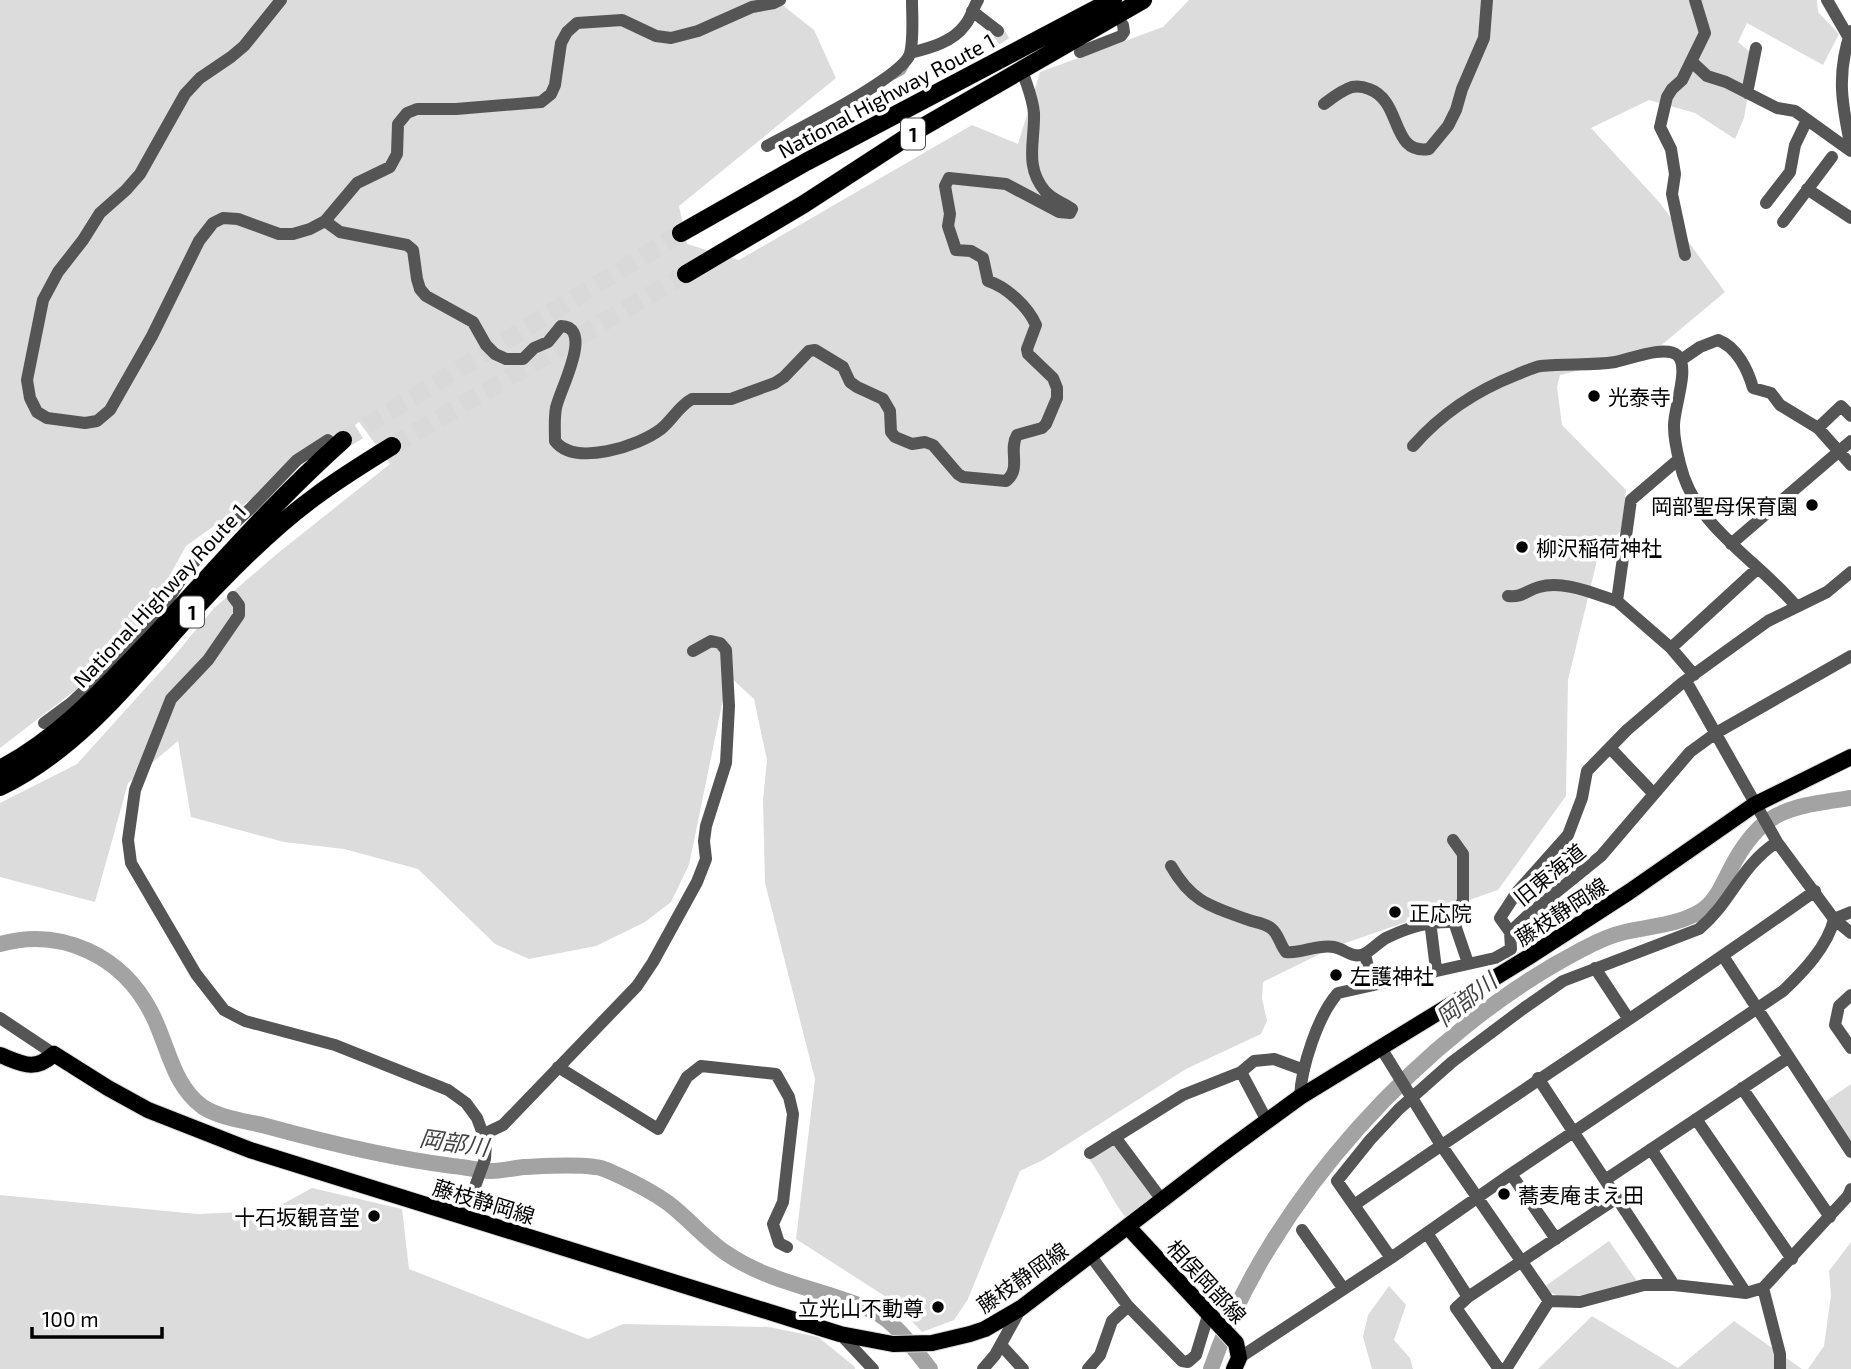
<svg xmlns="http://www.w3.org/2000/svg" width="1851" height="1369" font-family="'Exo 2','Noto Sans JP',sans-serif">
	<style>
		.green { fill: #dcdcdc }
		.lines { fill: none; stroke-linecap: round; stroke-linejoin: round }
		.stream { stroke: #a3a3a3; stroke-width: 2.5 }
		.river { stroke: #a3a3a3; stroke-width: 16 }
		.minor-tunnel { stroke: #d9d9d9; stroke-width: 12; stroke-dasharray: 12 6; stroke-linecap: butt }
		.highway-tunnel { stroke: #d9d9d9; stroke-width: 18; stroke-dasharray: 18 9; stroke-linecap: butt }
		.major-casing { stroke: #dbdbdb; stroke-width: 18 }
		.highway-casing { stroke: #dbdbdb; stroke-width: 19 }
		.minor { stroke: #555; stroke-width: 12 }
		.major { stroke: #000; stroke-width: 16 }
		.highway { stroke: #000; stroke-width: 18 }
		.poi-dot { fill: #000; stroke: #fff; stroke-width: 2.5 }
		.labels { text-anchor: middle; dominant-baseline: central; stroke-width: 7; stroke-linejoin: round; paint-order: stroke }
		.shield { fill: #fff; stroke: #4c4c4c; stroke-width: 2 }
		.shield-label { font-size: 19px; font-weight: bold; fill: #000 }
		.street-label { font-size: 21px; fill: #000; stroke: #fff }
		.poi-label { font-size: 21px; fill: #000; stroke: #fff; text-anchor: start }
		.water-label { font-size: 23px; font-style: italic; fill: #444; stroke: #fff }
	</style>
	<rect width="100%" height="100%" fill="#fff"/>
	<path class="green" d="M 0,0 L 776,0 L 814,30 L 836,78 L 679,206 L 687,244 L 739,260 L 972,125 L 1018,144 L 1040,72 L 1163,27 L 1189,0 L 1817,0 L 1818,12 L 1839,34 L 1823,65 L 1747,23 L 1738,42 L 1755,56 L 1744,118 L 1735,139 L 1695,113 L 1649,100 L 1591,128 L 1660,203 L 1725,292 L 1652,353 L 1560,375 L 1557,387 L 1562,425 L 1626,490 L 1621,531 L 1600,548 L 1568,680 L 1566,796 L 1498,890 L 1334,947 L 1263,982 L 1262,998 L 1267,1021 L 1261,1034 L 1186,1069 L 1043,1160 L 1020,1171 L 968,1299 L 954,1320 L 922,1332 L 894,1302 L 796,1239 L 815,1079 L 765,883 L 763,800 L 767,760 L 754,699 L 728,675 L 689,865 L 671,902 L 645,922 L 596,946 L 529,959 L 495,944 L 418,869 L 344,849 L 284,842 L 191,817 L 178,741 L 128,783 L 95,902 L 0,877 L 0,803 L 77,764 L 170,661 L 214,608 L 278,553 L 390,464 L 359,422 L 186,546 L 129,649 L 0,748 Z
		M 1851,1084 L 1851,1145 L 1823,1103 Z
		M 1112,1141 L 1153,1197 L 1126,1218 C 1111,1199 1103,1178 1089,1159 Z
		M 312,1188 L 402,1209 L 409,1269 L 588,1339 L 623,1324 L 769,1327 L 818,1337 L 855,1367 L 855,1369 L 0,1369 L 0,1195 L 197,1214 L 270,1211 Z
		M 1609,1241 L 1637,1281 C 1614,1287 1559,1308 1544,1287 Z
		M 1851,1242 L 1851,1369 L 1808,1369 L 1824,1346 L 1831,1295 L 1829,1271 Z
		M 1389,1286 L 1406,1305 L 1394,1340 L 1410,1358 L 1413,1369 L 1372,1369 L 1363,1337 L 1368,1315 Z
		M 1592,1316 L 1678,1368 L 1734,1321 L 1802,1369 L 1538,1369 Z"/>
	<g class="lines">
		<path class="stream" d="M 895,78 L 904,73 L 908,66"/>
		<path class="river" d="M 0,944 C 62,927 122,956 151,1012 C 168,1044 172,1085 203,1107 C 220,1118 246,1121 266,1126 C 328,1143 390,1158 453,1166 C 466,1167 479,1171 491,1171 C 502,1171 513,1168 524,1167 C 547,1166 572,1164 595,1167 C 603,1167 612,1173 620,1176 C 637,1184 653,1192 668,1203 C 688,1218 705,1239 726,1253 C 771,1284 824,1289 873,1311 C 895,1321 915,1350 930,1369
			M 1211,1369 C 1268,1202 1425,1031 1581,950 C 1594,943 1611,935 1625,932 C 1651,926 1678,925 1701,911 C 1716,902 1723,883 1731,868 C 1762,809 1789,807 1851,798"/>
		<path class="minor-tunnel" d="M 998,31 L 1015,60"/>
		<path class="highway-tunnel" d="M 343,440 L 681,233
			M 392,446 L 686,274"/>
		<defs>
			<path id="major" d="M 0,1055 C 23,1064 34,1072 54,1054 L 108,1088 L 148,1110 L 250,1150 L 795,1320 L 840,1334 L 893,1344 L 932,1343 L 970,1334 L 985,1329 L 1021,1308 L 1222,1154 L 1300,1097 L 1527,958 L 1629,892 L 1754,805 L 1851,757
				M 1128,1227 L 1236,1343 L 1239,1358 L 1234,1369"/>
			<path id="highway" d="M 681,233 L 806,162 L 1113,0
				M 686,274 L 804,204 L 921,128 L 1143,0
				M 0,769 C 63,736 108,684 157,633 C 217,567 276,500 343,440
				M 0,787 C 91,743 149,655 217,585 C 248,553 280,522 316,496 C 340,478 366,462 392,446"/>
		</defs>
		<use href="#major" class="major-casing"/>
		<use href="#highway" class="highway-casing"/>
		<path class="minor" d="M 281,0 L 244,46 L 231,57 L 200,78 L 185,94 L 140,174 L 126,190 L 100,213 L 83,240 L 58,272 L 43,300 L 27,380 L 30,398 L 37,412 L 47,418 L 85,423 L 97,421 L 110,410 L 152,336 L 199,241 L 213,223 L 223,218 L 238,219 L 279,234 L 293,234 L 310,229 L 325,221 L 357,183 L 390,167 L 397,154 L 398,124 L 407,113 L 417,109 L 456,109 L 541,102 L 551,94 L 555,85 L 561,43 L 567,32 L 577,23 L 622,20 L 656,36 L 671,38 L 698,31 L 752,7 L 774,3 L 780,0
			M 1827,0 L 1849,38
			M 972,11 L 998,31
			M 1851,31 C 1836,74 1842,105 1851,148
			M 1080,52 L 1121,36 L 1124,32 L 1123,25
			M 910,53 C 930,48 953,42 965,25 C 971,18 973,8 978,0
			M 1691,61 L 1707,76 L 1726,82 L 1777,108 L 1795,111 L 1851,151
			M 1747,93 L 1756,48
			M 1324,104 C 1332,98 1342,90 1352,87 C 1358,86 1364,87 1369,89 C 1403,101 1390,155 1429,149 L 1448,126 L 1456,110 L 1462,89 L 1484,38 L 1487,0
			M 767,146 C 794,131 902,78 910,54 C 914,38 912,16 912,0
			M 1807,189 L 1851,218
			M 1766,203 L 1790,172 L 1795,145 L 1807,120
			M 325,221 L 340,232 L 407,245 L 413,250 L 417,279 L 420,289 L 426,296 L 473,322 L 486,345 L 495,354 L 506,359 L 523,359 L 534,348 L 548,342 L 561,326 C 595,327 559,391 556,408 C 554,418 555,431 555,441 C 575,467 639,446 661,429 C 672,420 679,406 692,399 L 731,399 L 775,383 L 784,377 L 809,351 L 815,350 L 843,367 L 850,382 L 857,387 L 883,399 L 890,411 L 891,432 L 895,437 L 912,444 L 925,442 L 933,445 L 958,474 L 963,477 L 1006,481 C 1022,469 1008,450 1017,435 L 1042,428 L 1046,424 L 1057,398 L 1057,388 L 1053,378 L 1028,354 L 1027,349 L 1036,325 C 1028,307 1007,287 988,281 L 983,258 L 971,251 L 956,250 L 948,226 L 950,214 L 945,186 L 949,178 L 1006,184 L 1059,212 L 1070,213 L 1072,209 C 1063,202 1052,200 1045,191 C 1024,166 1035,141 1034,113 C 1033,100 1028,88 1024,76
			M 1783,222 L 1832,157
			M 1685,255 L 1672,194 L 1675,174 L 1671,149 L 1660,127 L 1667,97 L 1672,89 L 1682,80 L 1705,33 L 1695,0
			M 1681,360 L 1700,347 L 1718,340 C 1737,347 1748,370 1753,388 L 1771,393 L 1780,405 L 1818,428 L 1851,465
			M 1818,428 L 1841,406 L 1851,416
			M 1413,446 C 1442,413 1475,391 1516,375 C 1524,372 1533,367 1541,366 C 1566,363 1591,366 1615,362 C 1630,359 1665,345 1677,355 C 1691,367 1673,409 1674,427 C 1674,439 1677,452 1680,464 C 1695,528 1757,559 1796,606
			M 1679,459 L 1631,500 L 1617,601 L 1671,648 L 1694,675
			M 1731,544 L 1851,441
			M 1508,596 C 1522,598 1527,590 1539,587 C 1564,580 1594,594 1617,601
			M 233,597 L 239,605 L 239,615 L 208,660 L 171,699 L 135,790 L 128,840 L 131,863 L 196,974 L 224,1010 L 245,1021 L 335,1045 L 448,1090 L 466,1103 L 477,1118 L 486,1142 L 485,1159 L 464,1217
			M 1671,648 L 1757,569
			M 1686,681 L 1777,842 L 1834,919 L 1851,933
			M 44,723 L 71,703 L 140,638 L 164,606 L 187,570 L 209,546 L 251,508 L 297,460 L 328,440
			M 1611,749 L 1654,794
			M 1171,866 C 1191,901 1209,906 1246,919 C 1255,923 1264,922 1272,929 C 1279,935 1280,945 1286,952 C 1301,954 1317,944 1334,947 C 1345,949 1352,959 1364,954 C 1372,950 1379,942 1386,938 C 1409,927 1429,921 1454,922 L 1463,900 L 1463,854 L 1453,840
			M 1834,919 L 1851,912
			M 1430,921 L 1436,969
			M 1454,922 L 1468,963
			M 1510,932 L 1500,918 L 1517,892 L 1568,835 L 1582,798 L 1587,771 L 1627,730 L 1682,683 L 1768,621 L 1827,592 L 1851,572
			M 1365,954 L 1372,984
			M 1723,956 L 1851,1152
			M 1595,968 L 1628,1018
			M 1851,995 L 1839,1006 L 1835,1025 L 1851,1048
			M 0,1018 L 54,1054
			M 1381,1048 L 1441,1145 L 1549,1301 L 1580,1302 L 1644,1285 L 1674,1285 L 1746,1293 L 1763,1288 L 1848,1196 L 1851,1189
			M 558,1067 L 658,1129 L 687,1077 L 701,1066 L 776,1074 L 789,1097 L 793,1114 L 783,1202 L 773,1224 L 779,1243 L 787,1247
			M 1241,1072 L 1267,1121
			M 1538,1078 L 1674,1285
			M 1742,1088 L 1830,1217
			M 1300,1097 C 1301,1068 1318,1015 1338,993 L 1495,958 L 1511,949 L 1510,932 L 1528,915 L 1601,856 L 1690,752 L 1716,733 L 1851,656
			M 1696,1119 L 1792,1259
			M 484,1134 L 503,1125 L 637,986 L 653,962 L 697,882 L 706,859 L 704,841 L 706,826 L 726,763 L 729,706 L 726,650 L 720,643 L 711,641 L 693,651
			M 1115,1137 L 1162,1200
			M 1651,1149 L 1746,1293
			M 1090,1153 L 1183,1095 L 1241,1072 L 1254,1061 L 1274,1059 L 1304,1070
			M 1511,1174 L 1556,1239
			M 1605,1180 L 1788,1058
			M 1354,1205 C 1507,1099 1664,999 1815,891
			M 1302,1230 L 1343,1288
			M 1427,1233 L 1468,1297
			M 1090,1255 L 1128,1306 L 1182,1361 L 1188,1362 L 1196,1355 L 1209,1312
			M 1391,1258 L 1337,1181 L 1370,1140 L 1399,1109 L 1452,1062 L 1524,1008 L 1563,981 L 1699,929 C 1732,902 1739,867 1777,842
			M 1763,1288 L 1780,1354 L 1780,1369
			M 840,1334 L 873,1369
			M 1001,1345 L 1023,1369
			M 1239,1358 L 1391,1258 L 1511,1174 L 1783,991 C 1803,972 1828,946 1834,919
			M 983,1369 L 995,1355 L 1021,1308
			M 1088,1369 L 1100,1355 L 1112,1321 L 1128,1306
			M 1499,1369 L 1456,1308 L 1468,1297 L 1617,1198
			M 1506,1369 L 1549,1301"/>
		<use href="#major" class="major"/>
		<use href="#highway" class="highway"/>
	</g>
	<g class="poi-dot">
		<circle cx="1594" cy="396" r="7"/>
		<circle cx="1812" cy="505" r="7"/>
		<circle cx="1522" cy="547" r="7"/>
		<circle cx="1395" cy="912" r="7"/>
		<circle cx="1336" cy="975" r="7"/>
		<circle cx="1504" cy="1194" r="7"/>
		<circle cx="374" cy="1216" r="7"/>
		<circle cx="938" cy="1307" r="7"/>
	</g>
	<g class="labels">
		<g class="shield">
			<rect x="901" y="118.5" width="24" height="31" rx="5"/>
			<rect x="180" y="596.5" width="24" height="31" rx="5"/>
		</g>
		<g class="shield-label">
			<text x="913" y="134">1</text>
			<text x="192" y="612">1</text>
		</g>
		<g class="street-label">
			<text transform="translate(886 95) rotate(-28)">National Highway Route 1</text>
			<text transform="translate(159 595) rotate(-47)">National Highway Route 1</text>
			<text transform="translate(1549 874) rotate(-39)">旧東海道</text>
			<text transform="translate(1561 911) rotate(-33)">藤枝静岡線</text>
			<text transform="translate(484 1201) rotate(17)">藤枝静岡線</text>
			<text transform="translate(1022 1277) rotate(-35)">藤枝静岡線</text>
			<text transform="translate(1207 1281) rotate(47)">相俣岡部線</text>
		</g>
		<g class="poi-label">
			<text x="1608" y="396">光泰寺</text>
			<text x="1798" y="505" text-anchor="end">岡部聖母保育園</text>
			<text x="1536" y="547">柳沢稲荷神社</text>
			<text x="1409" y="912">正応院</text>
			<text x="1350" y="975">左護神社</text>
			<text x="1518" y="1194">蕎麦庵まえ田</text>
			<text x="360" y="1216" text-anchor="end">十石坂観音堂</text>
			<text x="924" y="1307" text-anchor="end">立光山不動尊</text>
		</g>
		<g class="water-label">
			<text transform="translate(1466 999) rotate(-38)">岡部川</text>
			<text transform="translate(454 1142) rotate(8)">岡部川</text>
		</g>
	</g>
	<path d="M32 1327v10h130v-10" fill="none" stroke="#000000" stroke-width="3.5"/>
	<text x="42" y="1327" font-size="21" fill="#000000" stroke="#ffffff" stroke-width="5" paint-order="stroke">100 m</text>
</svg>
